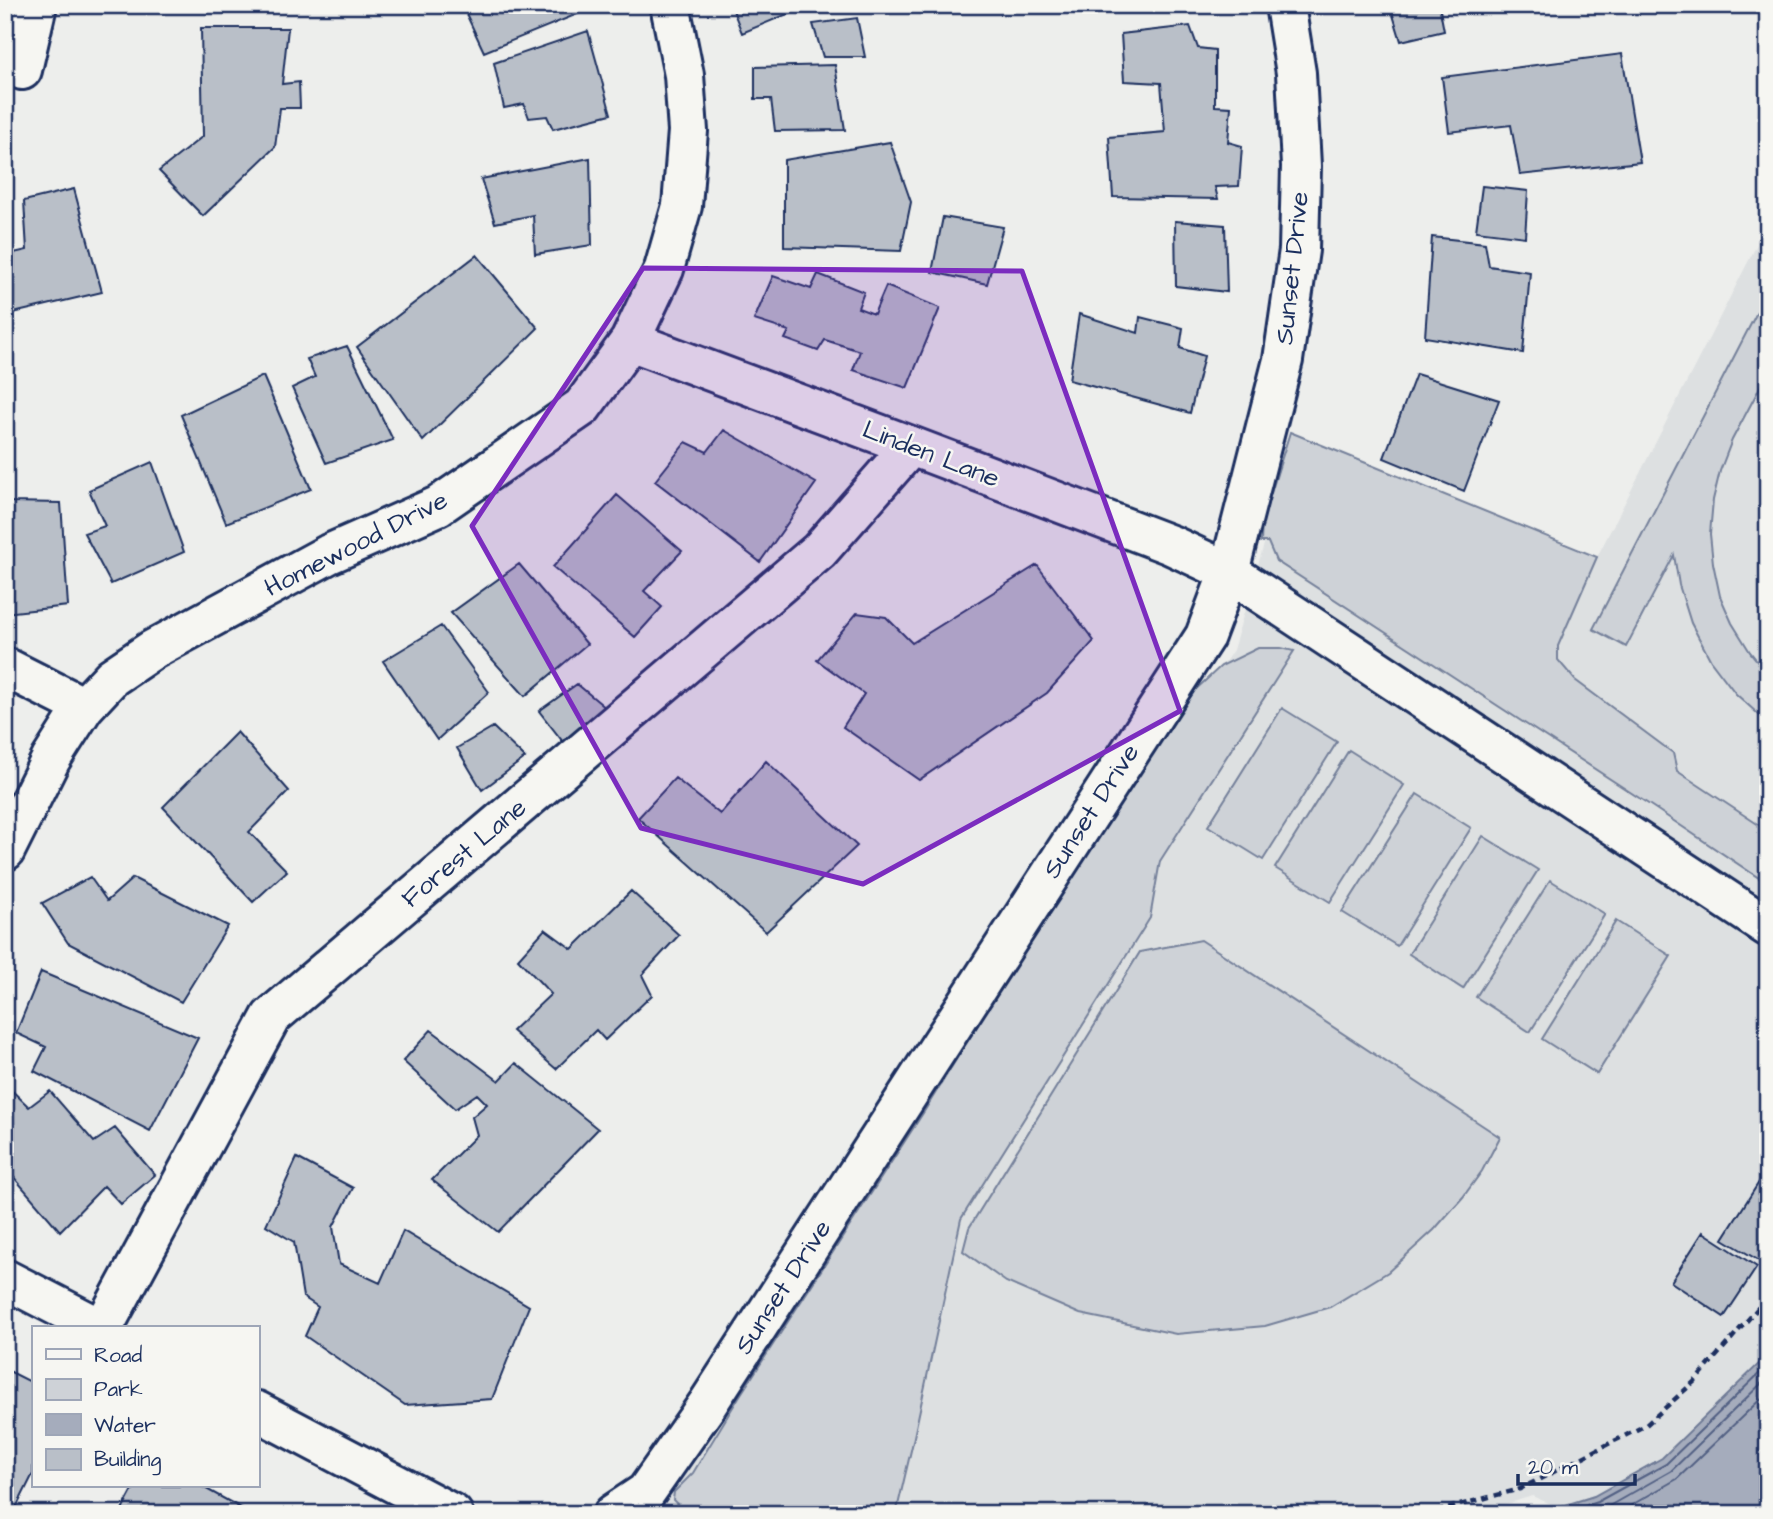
<svg xmlns="http://www.w3.org/2000/svg" width="1773" height="1519" font-family="'Architects Daughter',sans-serif">
	<style>
		.built { fill: #dde0e1 }
		.green { fill: #ced2d7; stroke: #74809a; stroke-width: 2 }
		.water { fill: #a5acbc; stroke: #6e7a96; stroke-width: 2 }
		.lines { fill: none; stroke-linecap: round; stroke-linejoin: round }
		.shore { stroke: #526184; stroke-width: 2 }
		.building { fill: #b9bfc8; stroke: #1b2f5e; stroke-width: 2 }
		.minor-casing { stroke: #1b2f5e; stroke-width: 44 }
		.path { stroke: #1b2f5e; stroke-width: 4.5; stroke-dasharray: 7 5; stroke-linecap: butt }
		.minor { stroke: #f6f6f2; stroke-width: 38 }
		.marked { fill: #7b2cbf; fill-opacity: 0.2; stroke: #7b2cbf; stroke-width: 5; stroke-linejoin: round }
		.labels { text-anchor: middle; dominant-baseline: central; stroke-width: 5; stroke-linejoin: round; paint-order: stroke }
		.street-label { font-size: 26px; fill: #1b2f5e; stroke: #f6f6f2 }
	</style>
	<rect width="100%" height="100%" fill="#edeeec"/>
	<filter id="ink" filterUnits="userSpaceOnUse"><feTurbulence type="fractalNoise" baseFrequency=".0143" numOctaves="2"/><feDisplacementMap in="SourceGraphic" scale="14" xChannelSelector="R" yChannelSelector="G"/><feConvolveMatrix kernelMatrix="1 2 1 2 8 2 1 2 1" color-interpolation-filters="sRGB"/></filter>
	<g filter="url(#ink)">
		<path class="built" d="M 1768,223 L 1768,1514 L 1574,1514 L 1532,1496 L 1475,1514 L 647,1514 L 1233,650 L 1272,517 L 1302,437 L 1597,557 Z"/>
		<path class="green" d="M 1768,291 L 1768,372 L 1732,440 L 1720,471 L 1713,500 L 1710,534 L 1713,563 L 1720,596 L 1732,623 L 1750,652 L 1768,674 L 1768,723 L 1736,694 L 1711,661 L 1691,623 L 1679,585 L 1674,555 L 1626,647 L 1593,629 Z
			M 1290,432 L 1597,557 L 1558,646 L 1558,660 L 1575,680 L 1673,753 L 1677,771 L 1765,829 L 1767,842 L 1759,878 L 1653,807 L 1276,561 L 1268,542 L 1261,542 L 1262,522 Z
			M 1258,648 L 1281,648 L 1294,651 L 1160,861 L 1150,918 L 961,1219 L 912,1446 L 896,1514 L 687,1514 L 673,1500 L 674,1492 L 693,1473 L 739,1397 L 925,1110 L 1117,799 L 1193,692 L 1221,666 Z
			M 1282,708 L 1337,742 L 1263,860 L 1208,826 Z
			M 1349,750 L 1404,785 L 1330,902 L 1275,868 Z
			M 1417,794 L 1471,828 L 1397,946 L 1342,912 Z
			M 1483,836 L 1538,870 L 1463,989 L 1409,954 Z
			M 1550,880 L 1605,914 L 1530,1032 L 1476,997 Z
			M 1616,921 L 1671,956 L 1597,1074 L 1542,1039 Z
			M 1201,940 L 1500,1137 L 1482,1171 L 1463,1197 L 1434,1230 L 1388,1272 L 1330,1307 L 1265,1326 L 1176,1334 L 1080,1314 L 1006,1282 L 963,1251 L 969,1228 L 1140,952 Z"/>
		<path class="water" d="M 1768,1355 L 1768,1514 L 1537,1514 L 1594,1496 L 1662,1458 Z"/>
		<g class="lines">
			<path class="shore" d="M 1561,1514 L 1597,1502 L 1666,1464 L 1768,1365
				M 1590,1514 L 1602,1510 L 1671,1471 L 1768,1377
				M 1616,1514 L 1677,1479 L 1768,1392"/>
		</g>
		<path class="building" d="M 462,5 L 582,5 L 585,11 L 484,52 Z
			M 731,5 L 809,5 L 742,33 Z
			M 812,5 L 844,5 L 817,13 Z
			M 1390,5 L 1439,5 L 1444,31 L 1401,41 Z
			M 857,18 L 865,57 L 823,57 L 813,24 Z
			M 1190,26 L 1198,48 L 1215,50 L 1215,106 L 1231,107 L 1228,142 L 1242,146 L 1239,186 L 1215,187 L 1218,199 L 1113,197 L 1109,137 L 1165,132 L 1161,83 L 1124,81 L 1121,34 Z
			M 201,28 L 288,28 L 282,84 L 299,82 L 300,108 L 280,108 L 275,147 L 203,216 L 159,171 L 203,136 Z
			M 588,31 L 611,114 L 553,129 L 547,116 L 529,118 L 524,104 L 504,108 L 494,63 Z
			M 1622,54 L 1640,162 L 1520,175 L 1511,125 L 1449,132 L 1442,77 Z
			M 835,65 L 845,130 L 775,131 L 771,99 L 755,99 L 755,67 Z
			M 890,142 L 911,202 L 901,251 L 784,247 L 784,160 Z
			M 590,158 L 592,245 L 535,254 L 533,215 L 495,223 L 481,179 Z
			M 1482,186 L 1528,191 L 1525,237 L 1476,231 Z
			M 74,189 L 102,292 L 5,315 L 5,255 L 27,250 L 24,201 Z
			M 943,217 L 1003,227 L 987,284 L 932,272 Z
			M 1175,221 L 1225,225 L 1227,292 L 1176,286 Z
			M 1432,237 L 1485,243 L 1489,266 L 1530,272 L 1523,353 L 1425,337 Z
			M 477,255 L 538,328 L 423,441 L 357,347 Z
			M 818,274 L 864,292 L 858,308 L 874,314 L 886,286 L 940,308 L 907,388 L 853,370 L 860,351 L 825,340 L 818,351 L 785,339 L 789,331 L 754,320 L 773,276 L 811,289 Z
			M 1079,314 L 1138,333 L 1140,317 L 1183,328 L 1180,348 L 1204,356 L 1190,413 L 1069,380 Z
			M 347,346 L 393,440 L 326,463 L 292,388 L 315,377 L 307,359 Z
			M 1416,374 L 1499,400 L 1464,491 L 1384,458 Z
			M 263,376 L 311,489 L 226,523 L 181,415 Z
			M 724,430 L 816,483 L 760,562 L 655,481 L 686,442 L 707,452 Z
			M 152,462 L 184,552 L 111,584 L 84,533 L 105,526 L 89,490 Z
			M 5,484 L 10,502 L 61,503 L 68,606 L 5,613 Z
			M 617,495 L 682,551 L 644,591 L 662,607 L 635,637 L 553,567 Z
			M 519,564 L 587,644 L 525,696 L 451,613 Z
			M 1037,565 L 1094,641 L 1047,693 L 919,780 L 843,727 L 864,694 L 817,660 L 857,613 L 886,617 L 912,643 Z
			M 441,626 L 489,692 L 437,740 L 383,661 Z
			M 577,684 L 612,713 L 571,752 L 539,711 Z
			M 493,727 L 525,758 L 482,790 L 457,748 Z
			M 237,732 L 289,791 L 249,832 L 287,871 L 253,902 L 163,807 Z
			M 766,761 L 857,846 L 766,932 L 638,818 L 675,778 L 720,814 Z
			M 90,877 L 107,901 L 133,878 L 228,926 L 181,1002 L 68,943 L 42,903 Z
			M 631,891 L 679,935 L 642,975 L 652,995 L 605,1040 L 596,1030 L 556,1069 L 512,1031 L 551,994 L 518,959 L 545,929 L 572,949 Z
			M 41,972 L 198,1038 L 150,1131 L 34,1071 L 46,1047 L 16,1033 Z
			M 431,1030 L 499,1081 L 516,1063 L 598,1129 L 498,1232 L 432,1180 L 477,1135 L 472,1117 L 487,1104 L 477,1094 L 455,1109 L 403,1061 Z
			M 5,1084 L 29,1107 L 50,1091 L 94,1142 L 115,1128 L 155,1175 L 121,1204 L 104,1186 L 60,1231 L 5,1167 Z
			M 297,1158 L 353,1188 L 333,1227 L 339,1264 L 380,1283 L 403,1231 L 529,1306 L 492,1399 L 405,1405 L 305,1336 L 318,1307 L 303,1297 L 294,1242 L 266,1225 Z
			M 1768,1168 L 1768,1266 L 1723,1239 Z
			M 1703,1232 L 1757,1267 L 1724,1317 L 1671,1282 Z
			M 5,1369 L 33,1383 L 33,1474 L 16,1508 L 5,1502 Z
			M 135,1486 L 201,1486 L 252,1514 L 120,1514 Z"/>
		<g class="lines">
			<defs>
				<path id="minor" d="M 22,70 L 37,5
					M 630,341 L 911,446 L 1171,545 L 1229,572 L 1768,927
					M 5,667 L 84,707
					M 5,851 L 51,759 L 84,707 L 112,677 L 152,650 L 329,554 L 438,506 L 582,407 L 630,341 L 664,269 L 682,206 L 688,131 L 684,75 L 670,5
					M 5,1279 L 100,1328
					M 103,1328 L 271,1017 L 819,551 L 911,446
					M 257,1411 L 453,1514
					M 613,1514 L 646,1492 L 707,1405 L 1205,636 L 1229,572 L 1283,360 L 1299,250 L 1301,166 L 1296,73 L 1285,5"/>
			</defs>
			<use href="#minor" class="minor-casing"/>
			<path class="path" d="M 1425,1514 L 1520,1489 L 1646,1425 L 1695,1381 L 1758,1308 L 1768,1294"/>
			<use href="#minor" class="minor"/>
		</g>
	</g>
	<path class="marked" d="M 643,268 L 1022,271 L 1180,711 L 863,884 L 641,828 L 472,526 Z"/>
	<g class="labels">
		<g class="street-label">
			<text transform="translate(1292 268) rotate(-84)">Sunset Drive</text>
			<text transform="translate(931 454) rotate(21)">Linden Lane</text>
			<text transform="translate(356 544) rotate(-27)">Homewood Drive</text>
			<text transform="translate(1091 811) rotate(-57)">Sunset Drive</text>
			<text transform="translate(464 853) rotate(-40)">Forest Lane</text>
			<text transform="translate(783 1287) rotate(-57)">Sunset Drive</text>
		</g>
	</g>
	<rect width="1773" height="1519" fill="none" stroke="#f6f6f2" stroke-width="28"/>
	<rect x="14" y="14" width="1745" height="1491" fill="none" stroke="#1b2f5e" stroke-width="2.5" filter="url(#ink)"/>
	<rect x="32" y="1326" width="228" height="161" fill="#f6f6f2" stroke="#9ea6b7" stroke-width="2"/>
	<rect x="46" y="1349" width="35" height="10" fill="#f6f6f2" stroke="#9ea6b7" stroke-width="2"/>
	<text x="94" y="1362" font-size="21" fill="#1b2f5e">Road</text>
	<rect x="46" y="1379" width="35" height="21" fill="#ced2d7" stroke="#9ea6b7" stroke-width="2"/>
	<text x="94" y="1396" font-size="21" fill="#1b2f5e">Park</text>
	<rect x="46" y="1414" width="35" height="21" fill="#a5acbc" stroke="#9ea6b7" stroke-width="2"/>
	<text x="94" y="1432" font-size="21" fill="#1b2f5e">Water</text>
	<rect x="46" y="1449" width="35" height="21" fill="#b9bfc8" stroke="#9ea6b7" stroke-width="2"/>
	<text x="94" y="1466" font-size="21" fill="#1b2f5e">Building</text>
	<path d="M1518 1474v10h117v-10" fill="none" stroke="#1b2f5e" stroke-width="3.5"/>
	<text x="1528" y="1474" font-size="21" fill="#1b2f5e" stroke="#f6f6f2" stroke-width="5" paint-order="stroke">20 m</text>
</svg>
